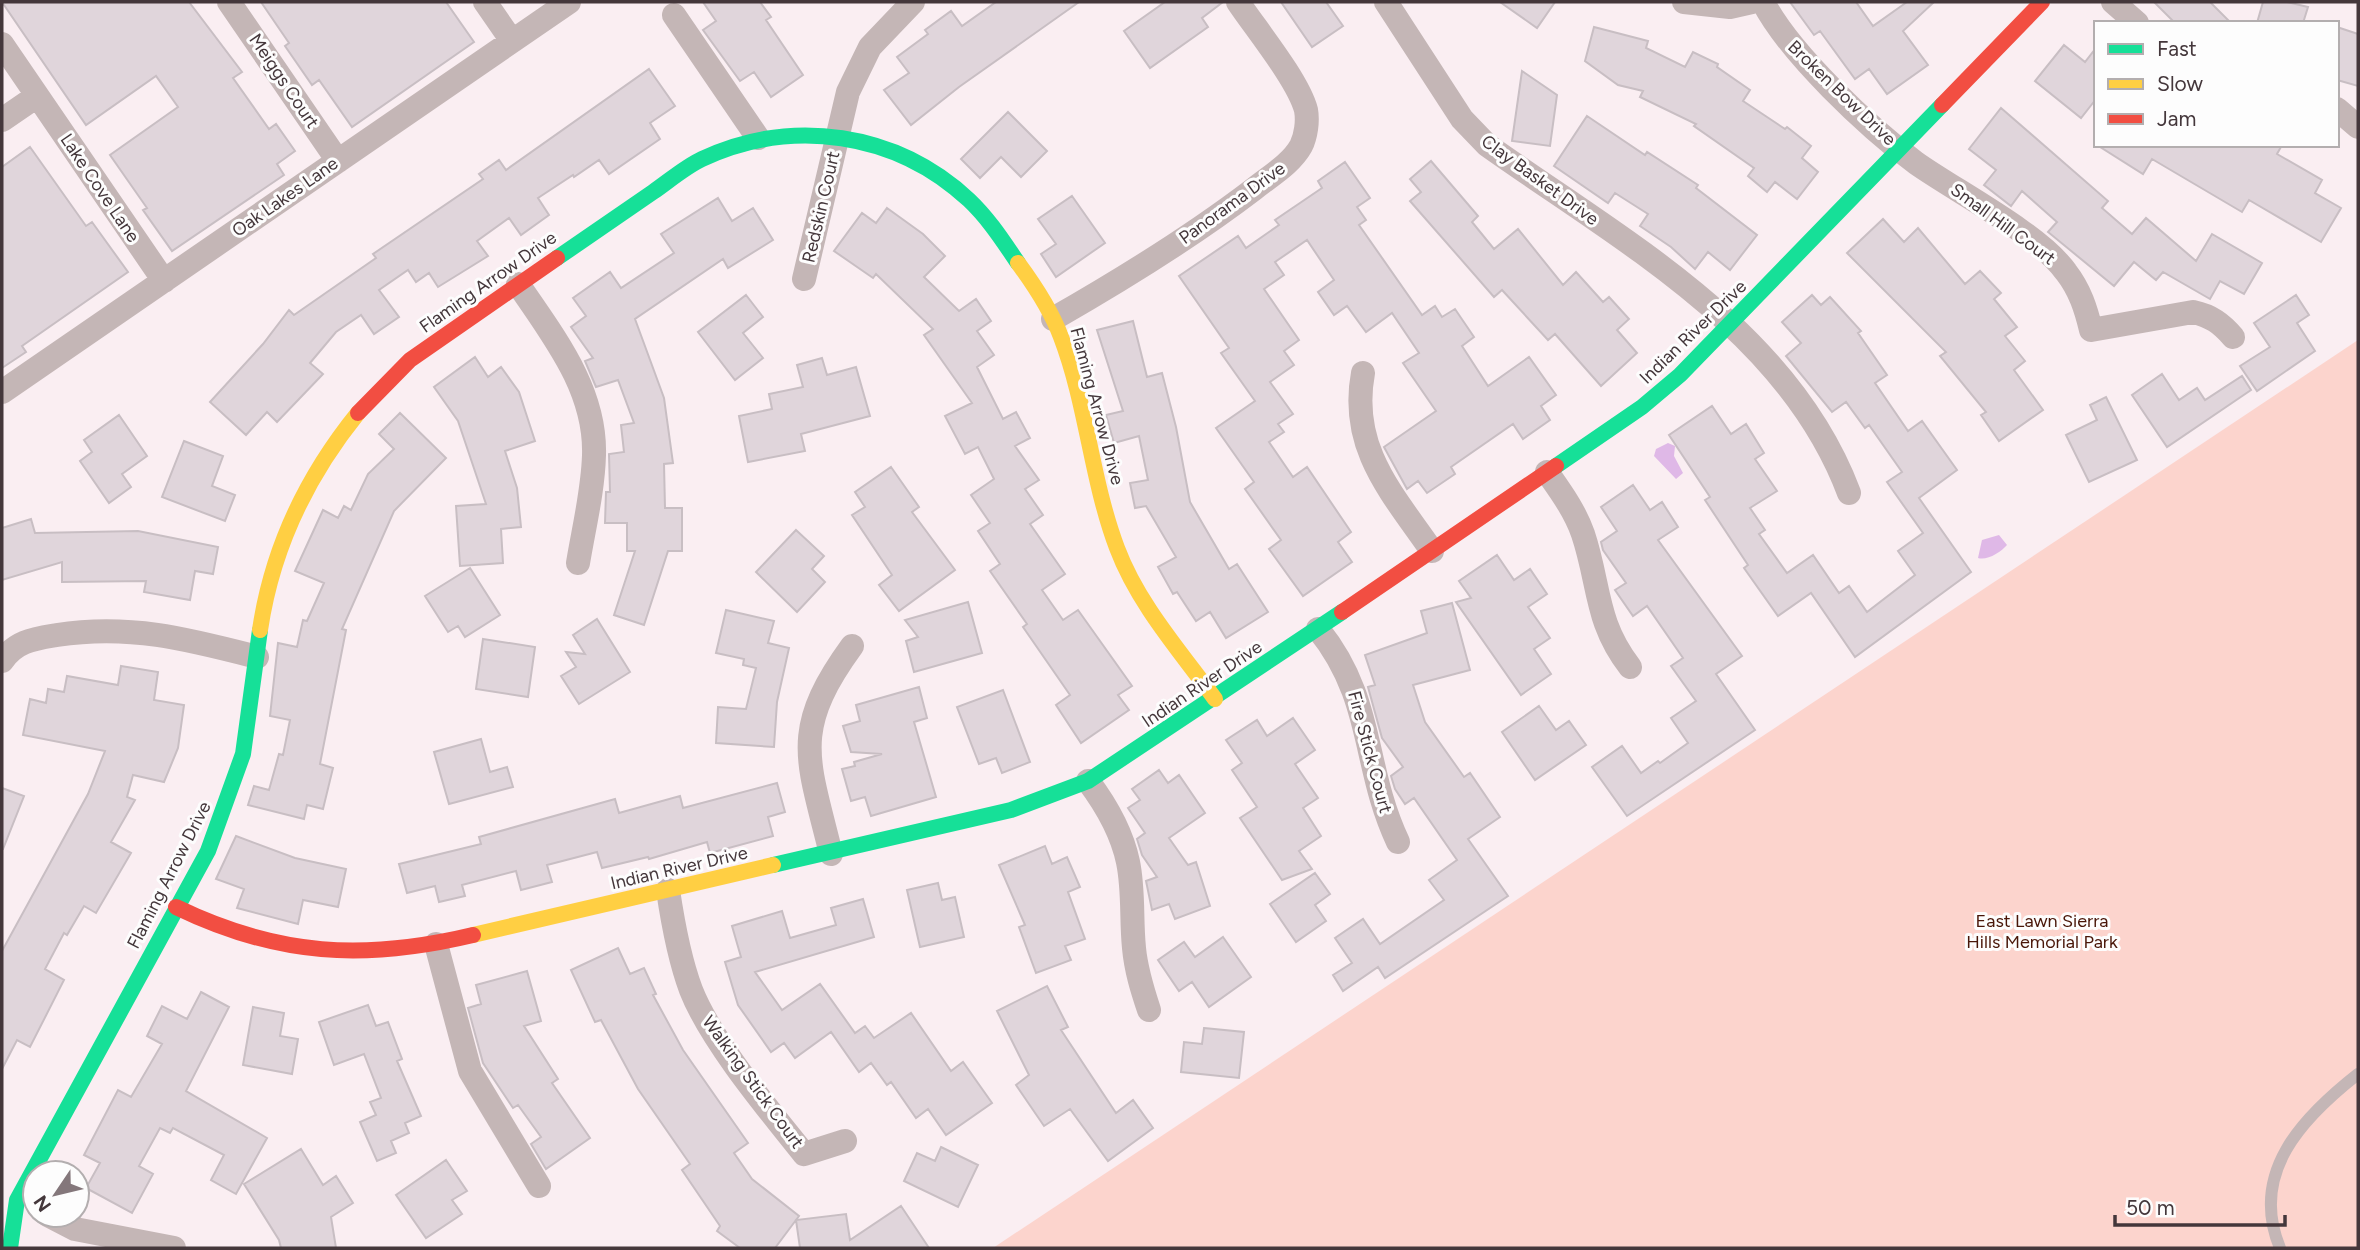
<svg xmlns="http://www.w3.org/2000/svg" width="2360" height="1250" font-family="Figtree,sans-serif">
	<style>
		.green { fill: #fcd4cd }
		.water { fill: #dfb8e7 }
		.building { fill: #e0d5db; stroke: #c8bec3; stroke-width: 2 }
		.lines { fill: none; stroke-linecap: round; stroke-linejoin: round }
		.lane { stroke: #c4b6b6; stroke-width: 12 }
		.street { stroke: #c4b6b6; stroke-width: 24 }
		.fast { stroke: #16e098; stroke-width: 16 }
		.slow { stroke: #ffcf43; stroke-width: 16 }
		.jam { stroke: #f24e42; stroke-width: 16 }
		.labels { text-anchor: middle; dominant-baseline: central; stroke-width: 6; stroke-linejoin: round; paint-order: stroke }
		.street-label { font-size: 18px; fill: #44373b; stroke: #fdfdfd }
		.park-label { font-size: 18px; fill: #491608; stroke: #fdfdfd }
	</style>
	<rect width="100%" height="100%" fill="#faeef2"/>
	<path class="green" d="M 2358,340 L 2358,1248 L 993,1248 Z"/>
	<path class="water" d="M 1668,443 L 1675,446 L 1674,456 L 1683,473 L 1676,479 L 1654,456 L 1656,449 Z
		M 1999,535 L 2007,545 C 2001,552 1987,561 1978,558 L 1982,540 Z"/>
	<path class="building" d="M 2,2 L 189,2 L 242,72 L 233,78 L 269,129 L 276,124 L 295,151 L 277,164 L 284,175 L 172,251 L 143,210 L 147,208 L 110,155 L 178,107 L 156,76 L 86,125 Z
		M 261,2 L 446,2 L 474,42 L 352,127 L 319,80 L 312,85 L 285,46 L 289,43 Z
		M 703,2 L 760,2 L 771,17 L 766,20 L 803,75 L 771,97 L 754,72 L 740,81 L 703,30 L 716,21 Z
		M 996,2 L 1079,2 L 959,87 L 911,125 L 884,90 L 909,73 L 897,57 L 928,34 L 925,30 L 951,11 L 962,26 Z
		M 1165,2 L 1223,2 L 1202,18 L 1208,27 L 1150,68 L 1124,31 Z
		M 1281,2 L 1326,2 L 1343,26 L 1312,47 Z
		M 1500,2 L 1555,2 L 1537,28 Z
		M 1790,2 L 1856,2 L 1873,26 L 1907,2 L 1934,2 L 1903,31 L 1928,65 L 1887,94 L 1869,69 L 1855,79 L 1820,31 L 1814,35 Z
		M 2154,2 L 2210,2 L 2231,23 L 2175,23 Z
		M 2263,2 L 2287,2 L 2308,7 L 2303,23 L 2257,23 Z
		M 1594,27 L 1648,41 L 1646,48 L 1685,67 L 1693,52 L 1718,64 L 1717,67 L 1750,90 L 1743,101 L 1785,129 L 1787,127 L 1811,146 L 1802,158 L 1818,172 L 1797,199 L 1775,182 L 1767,192 L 1748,176 L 1754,168 L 1694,126 L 1696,124 L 1640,97 L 1643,91 L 1618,85 L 1585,61 Z
		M 2337,27 L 2358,34 L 2358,86 L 2337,80 Z
		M 2064,45 L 2085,62 L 2096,48 L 2096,99 L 2081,118 L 2035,81 Z
		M 649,69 L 675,106 L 650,123 L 660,139 L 609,174 L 599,160 L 574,177 L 573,175 L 538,198 L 549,215 L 521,235 L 509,218 L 477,241 L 488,256 L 438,287 L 429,273 L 416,282 L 408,270 L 379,290 L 399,317 L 374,334 L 361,315 L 336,332 L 310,363 L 323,374 L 277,422 L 267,412 L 246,435 L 210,402 L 263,344 L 289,310 L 294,315 L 376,258 L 373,254 L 483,179 L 479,174 L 499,160 L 506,170 Z
		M 1522,71 L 1557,95 L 1550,146 L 1512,141 Z
		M 2001,108 L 2108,201 L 2102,208 L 2132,234 L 2146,218 L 2196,261 L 2212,234 L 2262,263 L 2244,294 L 2220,281 L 2210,299 L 2163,272 L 2156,280 L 2134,262 L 2114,286 L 2048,232 L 2057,222 L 2022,191 L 2011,206 L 1984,185 L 1996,170 L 1969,149 Z
		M 1008,112 L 1047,151 L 1021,177 L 1001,157 L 980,178 L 961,159 Z
		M 1587,116 L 1645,155 L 1647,152 L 1698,185 L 1696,188 L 1757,235 L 1730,270 L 1708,252 L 1695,269 L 1671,247 L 1640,226 L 1648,214 L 1615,193 L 1608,203 L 1554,166 Z
		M 2097,145 L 2282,145 L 2277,154 L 2322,180 L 2315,193 L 2341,208 L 2321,242 L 2249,200 L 2242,212 L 2152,159 L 2143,174 Z
		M 30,147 L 86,226 L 92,222 L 128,272 L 22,346 L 26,352 L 2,368 L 2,167 Z
		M 1431,161 L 1478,216 L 1472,222 L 1494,249 L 1518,229 L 1563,285 L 1576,272 L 1603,302 L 1609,297 L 1629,319 L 1617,330 L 1637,353 L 1601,386 L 1555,334 L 1548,340 L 1502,290 L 1494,297 L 1410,201 L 1421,192 L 1410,179 Z
		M 1345,162 L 1370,198 L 1357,207 L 1366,220 L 1359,225 L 1422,315 L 1435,306 L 1442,317 L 1455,309 L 1474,337 L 1462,346 L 1488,386 L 1529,357 L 1556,395 L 1541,406 L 1550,420 L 1523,439 L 1513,424 L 1451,467 L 1455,474 L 1427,493 L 1418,481 L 1407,489 L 1384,447 L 1436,411 L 1403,363 L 1419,353 L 1392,313 L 1366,332 L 1347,306 L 1334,315 L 1318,292 L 1334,280 L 1307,240 L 1275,262 L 1284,275 L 1264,289 L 1299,340 L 1284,351 L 1294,365 L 1270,382 L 1293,414 L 1278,424 L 1284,432 L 1269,442 L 1293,477 L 1307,467 L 1351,532 L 1338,542 L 1352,562 L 1303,596 L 1269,549 L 1281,540 L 1245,489 L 1254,482 L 1216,428 L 1255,401 L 1221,353 L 1229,348 L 1179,276 L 1238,236 L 1246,248 L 1279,225 L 1275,220 L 1322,188 L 1318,181 Z
		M 1072,196 L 1105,243 L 1056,277 L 1041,254 L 1056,244 L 1038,219 Z
		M 718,198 L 732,221 L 753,208 L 773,240 L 728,268 L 723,259 L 635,319 L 664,398 L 673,463 L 664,464 L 665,508 L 682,508 L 682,551 L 668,551 L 644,625 L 614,615 L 635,551 L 627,551 L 627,523 L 605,523 L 606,492 L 610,492 L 609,454 L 624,452 L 621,425 L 634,423 L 618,380 L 596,387 L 585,361 L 593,358 L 571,327 L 586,316 L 573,298 L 610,272 L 621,288 L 674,253 L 661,234 Z
		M 887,208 L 923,234 L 945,256 L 924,277 L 959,311 L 976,299 L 991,321 L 977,331 L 994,355 L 977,367 L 1003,419 L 1016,412 L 1030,438 L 1015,446 L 1039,480 L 1025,489 L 1043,515 L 1030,524 L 1065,574 L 1042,590 L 1063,620 L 1078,610 L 1132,686 L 1118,695 L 1129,710 L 1081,743 L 1056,705 L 1070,695 L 1023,627 L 1027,624 L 990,571 L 1000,564 L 978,531 L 990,523 L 971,495 L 994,479 L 978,447 L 965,454 L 945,416 L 972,403 L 924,335 L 933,329 L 876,274 L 873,278 L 834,251 L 862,213 L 876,223 Z
		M 1883,219 L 1904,242 L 1918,228 L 1965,284 L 1980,271 L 2001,293 L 1994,299 L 2017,327 L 2005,336 L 2025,361 L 2014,370 L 2043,410 L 1999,441 L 1981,415 L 1986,412 L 1940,356 L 1946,352 L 1847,253 Z
		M 746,295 L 763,317 L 743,333 L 763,358 L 735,380 L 698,332 Z
		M 1812,295 L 1821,305 L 1830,297 L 1861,331 L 1858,333 L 1887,375 L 1875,383 L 1908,431 L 1922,421 L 1957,470 L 1919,498 L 1971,572 L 1855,657 L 1811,593 L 1778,616 L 1744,568 L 1748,565 L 1705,500 L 1710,497 L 1669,435 L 1712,406 L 1731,434 L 1746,424 L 1764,453 L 1755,459 L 1777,491 L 1750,508 L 1765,530 L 1759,534 L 1787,573 L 1813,555 L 1839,593 L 1849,586 L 1867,612 L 1915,575 L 1898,551 L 1923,533 L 1887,482 L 1902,472 L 1869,425 L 1865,428 L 1846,402 L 1832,412 L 1786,356 L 1801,343 L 1782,322 Z
		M 2296,295 L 2309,315 L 2297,323 L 2315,351 L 2257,391 L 2240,366 L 2270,347 L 2254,323 Z
		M 1133,321 L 1147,377 L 1162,373 L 1176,427 L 1190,502 L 1229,569 L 1237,564 L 1268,612 L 1226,638 L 1210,612 L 1196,621 L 1177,592 L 1173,594 L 1158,567 L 1176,557 L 1146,506 L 1135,508 L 1130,483 L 1148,480 L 1139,436 L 1114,443 L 1106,415 L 1123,411 L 1097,330 Z
		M 475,357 L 488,377 L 501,367 L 519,392 L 535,441 L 505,451 L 517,488 L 521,527 L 501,529 L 503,563 L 460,566 L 456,506 L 486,504 L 458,421 L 434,387 Z
		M 822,358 L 827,375 L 856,367 L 870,416 L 801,434 L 805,451 L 748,462 L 739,416 L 772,409 L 769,394 L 803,387 L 797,365 Z
		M 2162,374 L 2179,400 L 2197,388 L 2205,400 L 2242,376 L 2251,390 L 2167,447 L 2132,395 Z
		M 2106,397 L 2137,460 L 2089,482 L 2066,435 L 2097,420 L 2090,405 Z
		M 400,413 L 446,458 L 394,511 L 342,629 L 346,630 L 320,764 L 333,768 L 323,809 L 307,805 L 304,819 L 248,805 L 254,786 L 269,790 L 279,754 L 283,755 L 290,720 L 270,716 L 278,643 L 297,647 L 303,620 L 307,621 L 324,583 L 295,571 L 323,510 L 338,518 L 344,506 L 351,510 L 368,474 L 394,449 L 379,434 Z
		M 119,415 L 147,456 L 122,474 L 131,487 L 109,503 L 80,461 L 92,452 L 84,440 Z
		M 184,441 L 223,456 L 212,486 L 235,495 L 225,521 L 162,497 Z
		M 891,467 L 919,507 L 912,512 L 955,570 L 899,611 L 879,585 L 892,575 L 852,515 L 865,507 L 855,492 Z
		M 1633,485 L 1650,510 L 1662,502 L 1678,527 L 1658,540 L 1742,656 L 1716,674 L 1755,730 L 1627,816 L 1592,767 L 1622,746 L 1641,773 L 1658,761 L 1660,763 L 1688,743 L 1671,718 L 1696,701 L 1671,666 L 1683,658 L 1647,606 L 1633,616 L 1615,590 L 1626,583 L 1603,550 L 1601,542 L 1617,531 L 1601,507 Z
		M 31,519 L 35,533 L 138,531 L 218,547 L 213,574 L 195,571 L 190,600 L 144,592 L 146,581 L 62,582 L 62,562 L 2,580 L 2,528 Z
		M 796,530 L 824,556 L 812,569 L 825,582 L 797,612 L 756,572 Z
		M 1497,555 L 1514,580 L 1530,569 L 1547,594 L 1528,607 L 1550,638 L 1534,649 L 1551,674 L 1521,695 L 1456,602 L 1471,598 L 1459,581 Z
		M 470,568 L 500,615 L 465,637 L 458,626 L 448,632 L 425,596 Z
		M 968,602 L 982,653 L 914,672 L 906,641 L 918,637 L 905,620 Z
		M 1452,603 L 1470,670 L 1413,685 L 1425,722 L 1464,777 L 1470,773 L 1500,817 L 1468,839 L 1508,896 L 1385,978 L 1378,967 L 1343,991 L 1333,975 L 1352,963 L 1335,938 L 1363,919 L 1380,944 L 1444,900 L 1429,880 L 1457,860 L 1414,798 L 1405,804 L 1395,789 L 1391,776 L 1403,767 L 1382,738 L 1368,687 L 1375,685 L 1365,655 L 1427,633 L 1421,611 Z
		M 726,610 L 774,621 L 768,643 L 789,648 L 777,702 L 774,747 L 716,743 L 718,707 L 746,709 L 756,668 L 743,665 L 744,659 L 716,653 Z
		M 597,619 L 630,672 L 579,704 L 561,676 L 576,667 L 566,652 L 585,654 L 573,635 Z
		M 483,639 L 535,647 L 528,697 L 476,689 Z
		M 121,666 L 158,672 L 154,700 L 184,705 L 178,748 L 164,782 L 133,775 L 127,797 L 135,800 L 111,842 L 131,853 L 96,913 L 84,906 L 67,935 L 64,933 L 45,969 L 64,980 L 30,1047 L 17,1040 L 2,1069 L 2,951 L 88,794 L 105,751 L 23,735 L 30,699 L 46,703 L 48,689 L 64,692 L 67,676 L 118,685 Z
		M 919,687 L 927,718 L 914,722 L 936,797 L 871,816 L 865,797 L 851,801 L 842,769 L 855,766 L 854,762 L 882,754 L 851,752 L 843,726 L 860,721 L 856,705 Z
		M 1003,690 L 1030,762 L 1002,773 L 996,758 L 979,764 L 957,707 Z
		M 1539,706 L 1556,730 L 1569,721 L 1586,745 L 1535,780 L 1502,732 Z
		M 1293,718 L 1315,750 L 1295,764 L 1318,798 L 1303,808 L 1321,836 L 1299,851 L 1312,869 L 1282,880 L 1240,818 L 1257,807 L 1232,770 L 1242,763 L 1226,740 L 1257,720 L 1267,736 Z
		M 481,739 L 490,772 L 507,767 L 513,787 L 449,804 L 434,752 Z
		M 1159,770 L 1168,783 L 1179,775 L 1205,813 L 1169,838 L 1188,865 L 1196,862 L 1210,906 L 1175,919 L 1169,904 L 1152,910 L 1146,881 L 1157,877 L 1142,855 L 1137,839 L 1145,833 L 1128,808 L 1140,800 L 1132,789 Z
		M 777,783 L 785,812 L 768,817 L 773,836 L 710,853 L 707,842 L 649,859 L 648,857 L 602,868 L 597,852 L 547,865 L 552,882 L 521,890 L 516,871 L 462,885 L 465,896 L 439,902 L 435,886 L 407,893 L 399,864 L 481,844 L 479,837 L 615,799 L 619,813 L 680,796 L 683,808 Z
		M 2,788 L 24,796 L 3,849 L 2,849 Z
		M 236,836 L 295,858 L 346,869 L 338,907 L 303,900 L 298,924 L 237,908 L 244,889 L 216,879 Z
		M 1045,846 L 1052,864 L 1067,857 L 1080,887 L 1068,892 L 1085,939 L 1065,946 L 1071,960 L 1036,973 L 1019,927 L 1025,925 L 999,865 Z
		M 1315,873 L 1330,894 L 1315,905 L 1326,921 L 1296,942 L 1270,904 Z
		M 938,883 L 942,900 L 955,897 L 964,937 L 920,947 L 907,890 Z
		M 863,899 L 874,937 L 755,972 L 782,1010 L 820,984 L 855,1033 L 865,1026 L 874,1038 L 911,1013 L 951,1071 L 963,1062 L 992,1103 L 946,1135 L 928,1109 L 916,1118 L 891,1082 L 887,1085 L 871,1063 L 859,1072 L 831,1032 L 795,1058 L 784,1043 L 771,1052 L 738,1005 L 725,962 L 741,957 L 732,926 L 782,911 L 790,938 L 836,925 L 831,908 Z
		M 1223,937 L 1251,977 L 1209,1007 L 1192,982 L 1179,991 L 1158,960 L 1184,942 L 1195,957 Z
		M 618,948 L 630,974 L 644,968 L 656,994 L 653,995 L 683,1050 L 748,1143 L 734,1153 L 752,1179 L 799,1216 L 775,1248 L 740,1248 L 717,1231 L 720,1226 L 682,1170 L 690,1164 L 638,1089 L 601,1020 L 595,1022 L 571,970 Z
		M 527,971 L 541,1021 L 524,1026 L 558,1079 L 552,1083 L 590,1138 L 546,1169 L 531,1144 L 541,1137 L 518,1105 L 513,1108 L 483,1063 L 468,1008 L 481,1004 L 476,985 Z
		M 1047,986 L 1068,1027 L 1061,1030 L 1116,1113 L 1133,1100 L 1153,1128 L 1108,1161 L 1070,1109 L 1044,1126 L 1016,1085 L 1029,1075 L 997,1011 Z
		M 201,992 L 229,1007 L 186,1091 L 267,1138 L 236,1194 L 211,1180 L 224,1155 L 173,1128 L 170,1133 L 160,1128 L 139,1166 L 153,1174 L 132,1213 L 86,1188 L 100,1163 L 84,1155 L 118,1090 L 131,1097 L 162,1044 L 147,1036 L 162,1006 L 187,1019 Z
		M 368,1005 L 376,1026 L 388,1022 L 402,1059 L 397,1061 L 421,1116 L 405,1123 L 409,1133 L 391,1141 L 396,1153 L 377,1161 L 360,1122 L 376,1115 L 370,1102 L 381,1098 L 364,1054 L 334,1065 L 319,1022 Z
		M 253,1007 L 284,1013 L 280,1036 L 298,1039 L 292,1074 L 243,1065 Z
		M 1204,1028 L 1244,1032 L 1239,1078 L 1181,1072 L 1184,1042 L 1202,1044 Z
		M 941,1147 L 978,1165 L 958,1207 L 904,1181 L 917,1153 L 935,1161 Z
		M 301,1149 L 323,1185 L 336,1176 L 353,1203 L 331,1217 L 336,1248 L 281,1248 L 279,1240 L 244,1184 Z
		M 446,1160 L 467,1191 L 452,1200 L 462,1214 L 426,1238 L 396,1195 Z
		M 901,1206 L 929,1248 L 800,1248 L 796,1220 L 846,1214 L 850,1240 Z"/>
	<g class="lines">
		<path class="lane" d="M 2280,1248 C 2249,1173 2302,1118 2358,1074"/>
		<path class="street" d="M 229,2 L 338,161
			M 485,2 L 512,41
			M 1386,2 L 1462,119 L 1487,145 C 1622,241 1788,330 1849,493
			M 1684,2 L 1730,7 L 1752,2
			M 1763,2 C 1790,54 1868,127 1916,163 C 1957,192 2039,234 2066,272 C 2080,290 2086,309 2091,330 L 2193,312 C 2211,316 2221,323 2233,337
			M 2113,2 L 2137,23
			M 674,15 L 758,138
			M 2,44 L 164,281
			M 2337,109 L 2358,127
			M 2,120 L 37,96
			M 804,279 L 848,92 L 870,47 L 913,2
			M 518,284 C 553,336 596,389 594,455 C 593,491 584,527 578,563
			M 1053,319 C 1123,279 1190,238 1254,189 C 1270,176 1291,164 1301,146 C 1306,136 1308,121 1306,110 C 1298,80 1256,29 1238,2
			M 1363,373 C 1349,448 1392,493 1432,551
			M 2,392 L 569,2
			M 1547,472 C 1561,492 1575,511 1583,534 C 1600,585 1595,622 1630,667
			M 1318,629 C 1375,699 1362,766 1398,842
			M 2,661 C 16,641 33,639 57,635 C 130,624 187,639 257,657
			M 1088,781 C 1106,805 1122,833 1128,862 C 1134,891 1131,919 1134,948 C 1136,970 1142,989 1149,1010
			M 831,854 C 808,759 790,731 852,646
			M 668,890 C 673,924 679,958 691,990 C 711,1041 769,1110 804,1154 L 845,1141
			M 436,944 L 470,1071 L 539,1186
			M 48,1215 L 75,1229 L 174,1248"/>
		<path class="fast" d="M 557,258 C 589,236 621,214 653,192 C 669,181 685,167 702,159 C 792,117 896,132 969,200 C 989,219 1003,241 1018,263
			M 1556,466 L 1642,407 L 1680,375 L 1942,105
			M 773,865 L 1011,810 L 1088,781 L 1342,612
			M 10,1248 L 17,1200 L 208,851 L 243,754 L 260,630"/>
		<path class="slow" d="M 1018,263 C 1035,286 1051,310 1061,337 C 1087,405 1091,479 1117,548 C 1138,604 1180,651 1215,699
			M 260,630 C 272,549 307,476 358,413
			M 473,935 L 773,865"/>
		<path class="jam" d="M 1942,105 L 2042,2
			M 358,413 L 410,360 L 557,258
			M 1342,612 L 1556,466
			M 176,907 C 277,956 364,961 473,935"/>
	</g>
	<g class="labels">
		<g class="street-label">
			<text transform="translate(284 81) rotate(56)">Meiggs Court</text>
			<text transform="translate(1842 93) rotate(44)">Broken Bow Drive</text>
			<text transform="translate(1540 180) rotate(36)">Clay Basket Drive</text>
			<text transform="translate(100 188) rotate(56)">Lake Cove Lane</text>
			<text transform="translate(285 197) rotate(-35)">Oak Lakes Lane</text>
			<text transform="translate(1232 203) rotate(-36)">Panorama Drive</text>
			<text transform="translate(821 207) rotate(-77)">Redskin Court</text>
			<text transform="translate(2003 224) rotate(36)">Small Hill Court</text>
			<text transform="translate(488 282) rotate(-35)">Flaming Arrow Drive</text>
			<text transform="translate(1693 332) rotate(-44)">Indian River Drive</text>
			<text transform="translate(1097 406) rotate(75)">Flaming Arrow Drive</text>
			<text transform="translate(1202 684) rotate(-34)">Indian River Drive</text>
			<text transform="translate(1370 752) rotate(75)">Fire Stick Court</text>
			<text transform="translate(679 868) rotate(-13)">Indian River Drive</text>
			<text transform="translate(169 875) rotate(-63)">Flaming Arrow Drive</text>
			<text transform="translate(753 1082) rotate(54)">Walking Stick Court</text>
		</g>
		<g class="park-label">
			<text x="2042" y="921">East Lawn Sierra<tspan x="2042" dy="21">Hills Memorial Park</tspan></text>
		</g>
	</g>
	<rect width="2360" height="1250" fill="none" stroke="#44373b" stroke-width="7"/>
	<rect x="2094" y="21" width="245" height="126" fill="#fdfdfd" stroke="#b3aeaf" stroke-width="2"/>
	<rect x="2108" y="44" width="35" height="10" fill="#16e098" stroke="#b3aeaf" stroke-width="2"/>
	<text x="2157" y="56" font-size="21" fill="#44373b">Fast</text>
	<rect x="2108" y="79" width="35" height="10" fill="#ffcf43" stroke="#b3aeaf" stroke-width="2"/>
	<text x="2157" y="91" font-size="21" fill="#44373b">Slow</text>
	<rect x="2108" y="114" width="35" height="10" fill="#f24e42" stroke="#b3aeaf" stroke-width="2"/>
	<text x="2157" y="126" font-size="21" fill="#44373b">Jam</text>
	<g transform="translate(56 1194) rotate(235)"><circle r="33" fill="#fdfdfd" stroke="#b3aeaf" stroke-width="2"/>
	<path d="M0-5L12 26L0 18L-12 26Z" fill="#84777b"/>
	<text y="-10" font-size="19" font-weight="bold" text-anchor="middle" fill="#44373b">N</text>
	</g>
	<path d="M2115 1215v10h170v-10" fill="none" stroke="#44373b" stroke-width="3.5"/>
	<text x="2126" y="1215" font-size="21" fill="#44373b" stroke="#fdfdfd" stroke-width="5" paint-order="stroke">50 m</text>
</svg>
